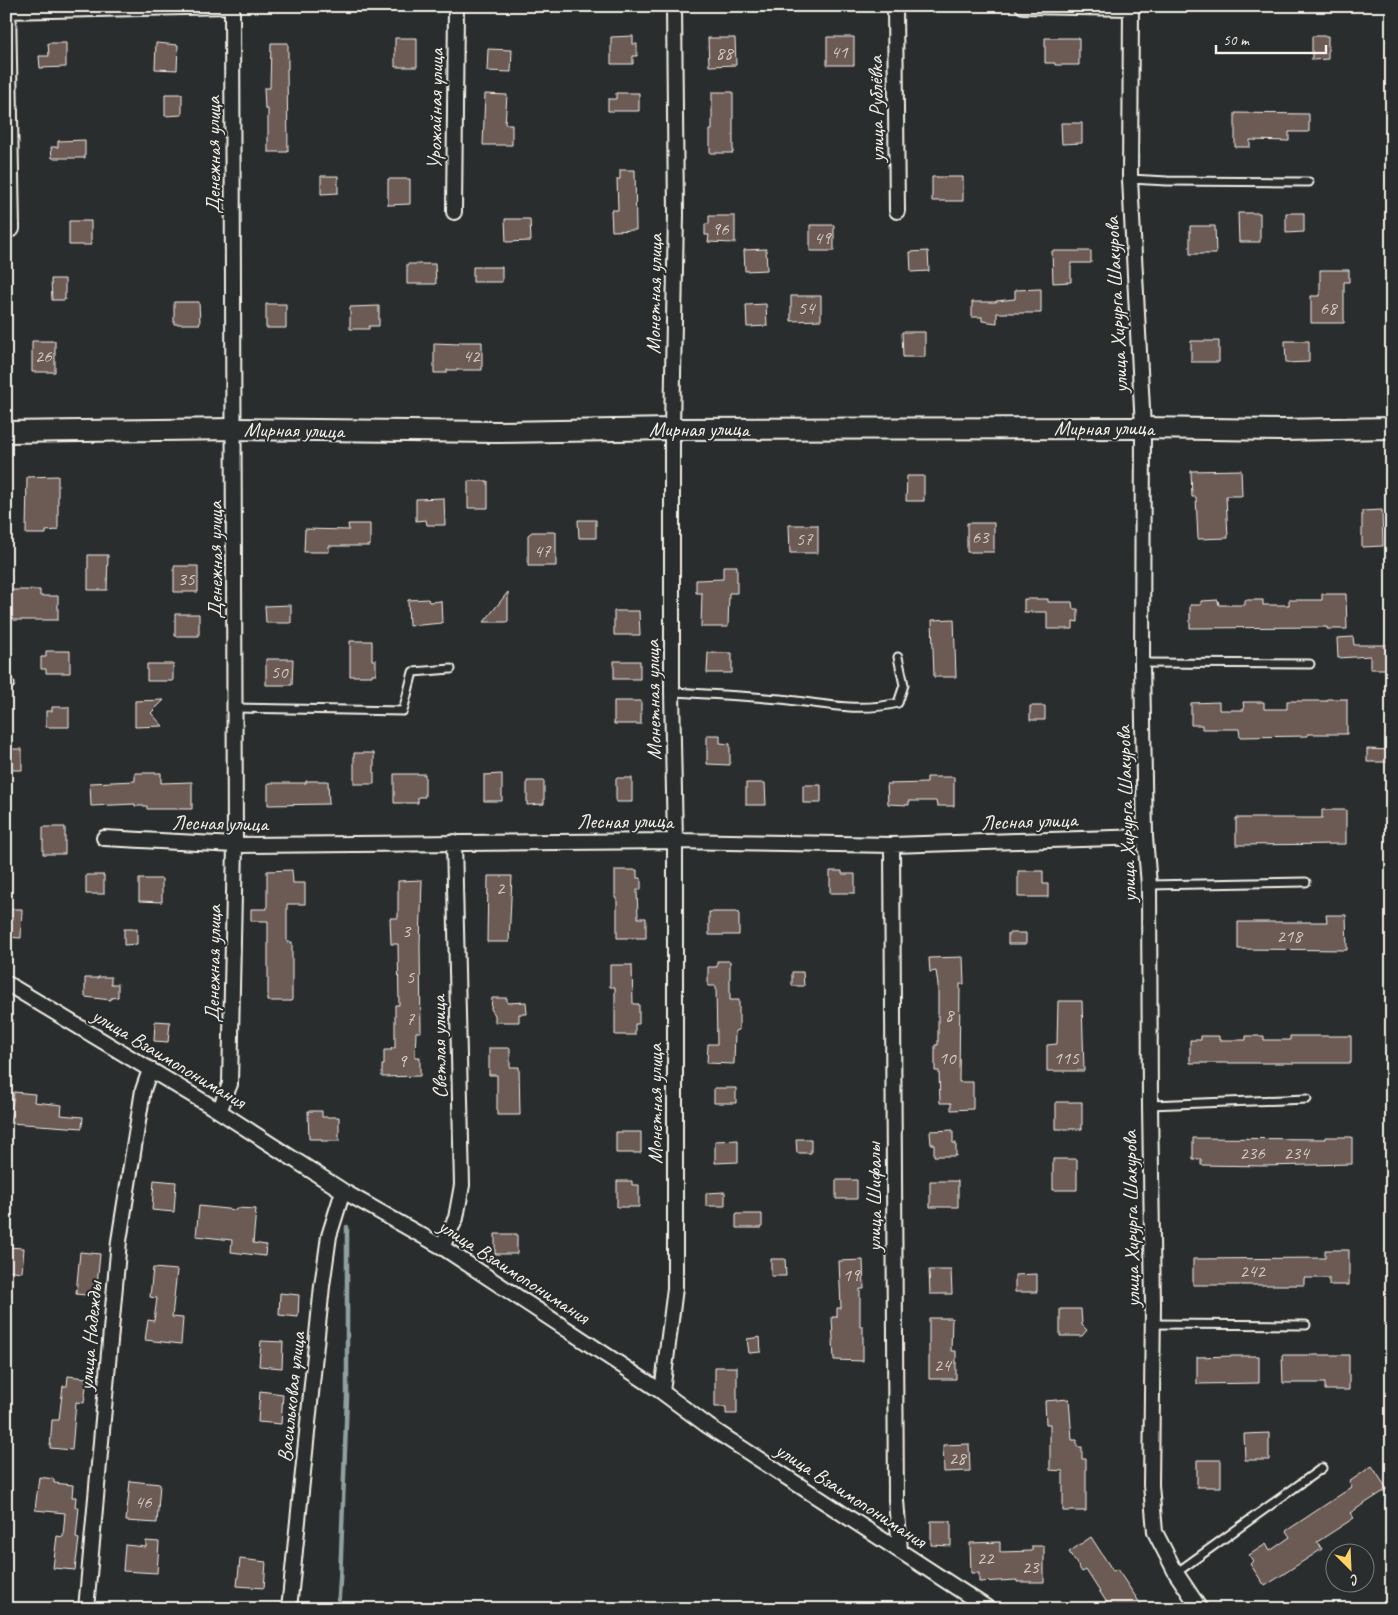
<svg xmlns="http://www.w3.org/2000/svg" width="1398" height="1615" font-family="Caveat,sans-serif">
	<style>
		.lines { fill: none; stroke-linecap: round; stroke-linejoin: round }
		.stream { stroke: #90a0a0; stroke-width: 4.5 }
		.building { fill: #6c5a54; stroke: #f4f1e8 }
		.lane-casing { stroke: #f4f1e8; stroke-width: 11 }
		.street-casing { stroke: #f4f1e8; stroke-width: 18 }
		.secondary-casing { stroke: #f4f1e8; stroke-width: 24 }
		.lane { stroke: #2a2d2e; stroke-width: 7 }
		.street { stroke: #2a2d2e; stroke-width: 14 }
		.secondary { stroke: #2a2d2e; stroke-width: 20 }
		.labels { text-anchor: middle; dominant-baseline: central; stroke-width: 4.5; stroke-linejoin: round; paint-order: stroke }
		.number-label { font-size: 19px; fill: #d2cbc3 }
		.street-label { font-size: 21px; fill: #f4f1e8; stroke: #2a2d2e }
	</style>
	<rect width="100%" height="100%" fill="#2a2d2e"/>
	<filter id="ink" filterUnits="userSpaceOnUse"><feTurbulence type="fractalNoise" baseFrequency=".02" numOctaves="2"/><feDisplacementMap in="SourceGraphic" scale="10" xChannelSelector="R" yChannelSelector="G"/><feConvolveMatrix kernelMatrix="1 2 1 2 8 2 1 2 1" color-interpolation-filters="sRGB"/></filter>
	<g filter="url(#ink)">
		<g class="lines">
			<path class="stream" d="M 338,1609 L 340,1581 L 347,1397 L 347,1227"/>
		</g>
		<path class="building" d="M 633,36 L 633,44 L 637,44 L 637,56 L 633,56 L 633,64 L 611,64 L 611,37 Z
			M 1312,36 L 1328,36 L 1328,59 L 1312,60 Z
			M 827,37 L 854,37 L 854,65 L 827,65 Z
			M 395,38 L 417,38 L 417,67 L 395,67 Z
			M 708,38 L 735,38 L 736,65 L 709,66 Z
			M 1045,38 L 1079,38 L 1079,65 L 1055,65 L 1055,63 L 1045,63 Z
			M 48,43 L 66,43 L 66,67 L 40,68 L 39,56 L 49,56 Z
			M 156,43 L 178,45 L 177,70 L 155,69 Z
			M 271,43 L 288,43 L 288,69 L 287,69 L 288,152 L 268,152 L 268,109 L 265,109 L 264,88 L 270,88 Z
			M 488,49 L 512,50 L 511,72 L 487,71 Z
			M 712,92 L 733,92 L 733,153 L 710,153 L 710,130 L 712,130 Z
			M 616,93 L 639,93 L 639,111 L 608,111 L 608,99 L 616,99 Z
			M 165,94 L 182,94 L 182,115 L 165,116 Z
			M 485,94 L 507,95 L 505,124 L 512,124 L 512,145 L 483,145 Z
			M 1235,113 L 1309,114 L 1309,132 L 1289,132 L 1289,141 L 1250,140 L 1250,147 L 1235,147 Z
			M 1061,123 L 1082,123 L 1082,143 L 1062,144 Z
			M 85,140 L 85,158 L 52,158 L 51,147 L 58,147 L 58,141 Z
			M 620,170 L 635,170 L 636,230 L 612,231 L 611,210 L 618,210 L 617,179 L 620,179 Z
			M 321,176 L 338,176 L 338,193 L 321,194 Z
			M 932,177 L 963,177 L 963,201 L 932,201 Z
			M 388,179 L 410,179 L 410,204 L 388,205 Z
			M 1238,213 L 1260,213 L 1260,242 L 1239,242 Z
			M 1286,213 L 1304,213 L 1304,232 L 1286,233 Z
			M 709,216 L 735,216 L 735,243 L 708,242 L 709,235 L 705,235 L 705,224 L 709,224 Z
			M 505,219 L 530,219 L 531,241 L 506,242 Z
			M 69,221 L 91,221 L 91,245 L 69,245 Z
			M 810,225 L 834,225 L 834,251 L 810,251 Z
			M 1190,226 L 1215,226 L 1216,254 L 1190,254 Z
			M 766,249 L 767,270 L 745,271 L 744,250 Z
			M 928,251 L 929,271 L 911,272 L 910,252 Z
			M 1052,251 L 1091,251 L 1091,263 L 1071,263 L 1071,282 L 1053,283 Z
			M 407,264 L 435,264 L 436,284 L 407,284 Z
			M 473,267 L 502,267 L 502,282 L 473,282 Z
			M 1320,270 L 1349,270 L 1349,282 L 1344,282 L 1344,323 L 1311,323 L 1311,296 L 1320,296 Z
			M 51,279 L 65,279 L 65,300 L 52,300 Z
			M 1041,289 L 1041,313 L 997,313 L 997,323 L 982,321 L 982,317 L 972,317 L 972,302 L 996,302 L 996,301 L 1015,299 L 1015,290 Z
			M 791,296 L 821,296 L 821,320 L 791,321 Z
			M 174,302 L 199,302 L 200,324 L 174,324 Z
			M 266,304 L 286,304 L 286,328 L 266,328 Z
			M 766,304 L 767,326 L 747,327 L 746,305 Z
			M 379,306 L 379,326 L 369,326 L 369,329 L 350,329 L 350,307 Z
			M 902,332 L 925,332 L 925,357 L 903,357 Z
			M 32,341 L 55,341 L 55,372 L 32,372 Z
			M 1191,341 L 1219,341 L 1219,362 L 1191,362 Z
			M 1285,341 L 1309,341 L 1309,362 L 1286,363 Z
			M 459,342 L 482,342 L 482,370 L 447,370 L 447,373 L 434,373 L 434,343 L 459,344 Z
			M 1241,470 L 1242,496 L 1226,496 L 1228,538 L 1198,539 L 1196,497 L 1192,497 L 1191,471 Z
			M 58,476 L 58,530 L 46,531 L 46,534 L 26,534 L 27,477 Z
			M 907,476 L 924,476 L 924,501 L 906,501 Z
			M 468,481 L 488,481 L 488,508 L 468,508 Z
			M 444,498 L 445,525 L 427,525 L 426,520 L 416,521 L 416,499 Z
			M 1382,510 L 1383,546 L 1362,547 L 1362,511 Z
			M 578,520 L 596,520 L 596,538 L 579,538 Z
			M 967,523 L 994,523 L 994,552 L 967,552 Z
			M 348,524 L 370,524 L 370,546 L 329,546 L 329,552 L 304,552 L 305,529 L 349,530 Z
			M 789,525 L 818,525 L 818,553 L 790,553 Z
			M 532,532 L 556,532 L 556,566 L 528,566 L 528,535 Z
			M 88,555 L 108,555 L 107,590 L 88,590 Z
			M 174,566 L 198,566 L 198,592 L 174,592 Z
			M 723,566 L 737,566 L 737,593 L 729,593 L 728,627 L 701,627 L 702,593 L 696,593 L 696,580 L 723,579 Z
			M 6,590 L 40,590 L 40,596 L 58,596 L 58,620 L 6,620 Z
			M 508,592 L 508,622 L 484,622 Z
			M 1322,594 L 1346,594 L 1347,629 L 1327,629 L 1327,627 L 1190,628 L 1190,605 L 1201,605 L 1201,601 L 1218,600 L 1219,605 L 1245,605 L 1245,600 L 1263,600 L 1263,605 L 1289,605 L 1289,600 L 1322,600 Z
			M 428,599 L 429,602 L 441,601 L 442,623 L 409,626 L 408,600 Z
			M 1024,599 L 1048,599 L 1048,602 L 1072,602 L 1073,609 L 1078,609 L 1078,622 L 1073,621 L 1073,629 L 1047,629 L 1047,612 L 1024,612 Z
			M 291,605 L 291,623 L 266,623 L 265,606 Z
			M 614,611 L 639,611 L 640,635 L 614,635 Z
			M 175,614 L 199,614 L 199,636 L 175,636 Z
			M 954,619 L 956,677 L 934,677 L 932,620 Z
			M 1353,637 L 1354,645 L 1389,645 L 1390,669 L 1370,669 L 1370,656 L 1338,658 L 1337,638 Z
			M 350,641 L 372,641 L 372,660 L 376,660 L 376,674 L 372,674 L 372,676 L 350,676 Z
			M 46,651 L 70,651 L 70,673 L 46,673 L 46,669 L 41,669 L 41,657 L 46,657 Z
			M 708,653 L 732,653 L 732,673 L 707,673 Z
			M 266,659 L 293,659 L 292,685 L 266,685 Z
			M 614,661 L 640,661 L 640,679 L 614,679 Z
			M 147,664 L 173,664 L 173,681 L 147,681 Z
			M 1327,699 L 1347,699 L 1347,734 L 1308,734 L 1308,736 L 1240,737 L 1239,729 L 1202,729 L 1202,725 L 1191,725 L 1191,703 L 1219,702 L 1219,710 L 1244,710 L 1243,702 L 1264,702 L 1264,709 L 1287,709 L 1287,701 L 1327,701 Z
			M 164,700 L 151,713 L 163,726 L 135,727 L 135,701 Z
			M 614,701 L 641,701 L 641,724 L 614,724 Z
			M 1030,706 L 1045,706 L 1045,720 L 1030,720 Z
			M 52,707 L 69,707 L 69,727 L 46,727 L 46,711 L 52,711 Z
			M 707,735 L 720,735 L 720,743 L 730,744 L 730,765 L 707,764 Z
			M 6,749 L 22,749 L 22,770 L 6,770 Z
			M 1367,749 L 1392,750 L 1392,762 L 1367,762 Z
			M 354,753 L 374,753 L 374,784 L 354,784 Z
			M 135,773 L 161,773 L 161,783 L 192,782 L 192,809 L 147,809 L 147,806 L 135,806 L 135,804 L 91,806 L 90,783 L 135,781 Z
			M 394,774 L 425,774 L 425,797 L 418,797 L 418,803 L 394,803 Z
			M 502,774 L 502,801 L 484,801 L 484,775 Z
			M 927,777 L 954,777 L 954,806 L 937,806 L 936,801 L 909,801 L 909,805 L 888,804 L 887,784 L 927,783 Z
			M 616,778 L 632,778 L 632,802 L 616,802 Z
			M 306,781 L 328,781 L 329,804 L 268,805 L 268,783 L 306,783 Z
			M 527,781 L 544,781 L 544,804 L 527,805 Z
			M 746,783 L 765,783 L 766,805 L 746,805 Z
			M 803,785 L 821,785 L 821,803 L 803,803 Z
			M 1322,810 L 1346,810 L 1346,844 L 1236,845 L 1236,818 L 1322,818 Z
			M 43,827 L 65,827 L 65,854 L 43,854 Z
			M 292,870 L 293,883 L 305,883 L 305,904 L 287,904 L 287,942 L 292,942 L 292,1001 L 268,1001 L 268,921 L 251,921 L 251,909 L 267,909 L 267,871 Z
			M 615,870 L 637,870 L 637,878 L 641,878 L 641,890 L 637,890 L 638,918 L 646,918 L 646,938 L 617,938 L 617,898 L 615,898 Z
			M 830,871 L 842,871 L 842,874 L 855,874 L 855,893 L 830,893 Z
			M 1018,871 L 1043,871 L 1043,884 L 1048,884 L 1048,897 L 1018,897 Z
			M 86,875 L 104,875 L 104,894 L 86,894 Z
			M 488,876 L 512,876 L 509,942 L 487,942 Z
			M 139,879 L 162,879 L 162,902 L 139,901 Z
			M 422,880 L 420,944 L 421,1032 L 416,1032 L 415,1057 L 420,1057 L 420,1076 L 382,1077 L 382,1065 L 384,1065 L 384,1050 L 392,1050 L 391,1048 L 395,1048 L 395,1005 L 399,1005 L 398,944 L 391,944 L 390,918 L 398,918 L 398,881 Z
			M 6,909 L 22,909 L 21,938 L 6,937 Z
			M 709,912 L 739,912 L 739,935 L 709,935 Z
			M 1326,915 L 1346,915 L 1347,950 L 1238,949 L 1238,922 L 1327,922 Z
			M 124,929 L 137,929 L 137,944 L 124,945 Z
			M 1008,933 L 1026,933 L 1026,944 L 1008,944 Z
			M 963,957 L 964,984 L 960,984 L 959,1082 L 973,1082 L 973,1109 L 951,1110 L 951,1103 L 940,1103 L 939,1071 L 935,1071 L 935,1045 L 938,1045 L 938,985 L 936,971 L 930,972 L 929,958 Z
			M 717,961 L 730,961 L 730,1000 L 739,1000 L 739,1030 L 735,1031 L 734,1064 L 707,1063 L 708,1044 L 717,1044 L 716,986 L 708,986 L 708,967 L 717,967 Z
			M 610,965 L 632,965 L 633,1004 L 639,1004 L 639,1024 L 635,1024 L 635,1035 L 615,1035 L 615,987 L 610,987 Z
			M 792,972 L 803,972 L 804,986 L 792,986 Z
			M 98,977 L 111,977 L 111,984 L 118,984 L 118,997 L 111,998 L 111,1000 L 85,997 L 85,978 L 98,978 Z
			M 492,998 L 507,998 L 507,1003 L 526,1002 L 527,1014 L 519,1014 L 519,1022 L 495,1022 L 495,1015 L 491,1009 Z
			M 1058,1001 L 1082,1001 L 1084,1071 L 1047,1071 L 1047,1045 L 1057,1044 Z
			M 155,1021 L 170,1022 L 168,1042 L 154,1041 Z
			M 1201,1036 L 1219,1036 L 1219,1040 L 1246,1040 L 1246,1036 L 1264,1036 L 1264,1040 L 1290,1040 L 1290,1036 L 1351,1036 L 1351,1063 L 1190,1063 L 1190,1040 L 1201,1040 Z
			M 489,1048 L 510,1048 L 510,1067 L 519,1067 L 520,1115 L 497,1115 L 497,1075 L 489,1075 Z
			M 714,1088 L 736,1088 L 736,1103 L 714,1103 Z
			M 14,1092 L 35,1094 L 34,1102 L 62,1105 L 61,1115 L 83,1117 L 82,1128 L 10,1123 Z
			M 1056,1102 L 1082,1102 L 1082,1129 L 1056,1129 Z
			M 308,1111 L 322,1111 L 322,1117 L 339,1117 L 339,1141 L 321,1141 L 321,1139 L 309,1139 Z
			M 953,1130 L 953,1143 L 956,1143 L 956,1156 L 934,1156 L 934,1144 L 931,1144 L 930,1131 Z
			M 616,1132 L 641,1132 L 641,1153 L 616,1153 Z
			M 1325,1137 L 1352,1137 L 1352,1164 L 1264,1166 L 1201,1165 L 1201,1159 L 1193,1159 L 1193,1138 L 1325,1139 Z
			M 796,1139 L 811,1139 L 811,1153 L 797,1153 Z
			M 738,1140 L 738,1162 L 715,1163 L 715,1141 Z
			M 1053,1159 L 1077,1159 L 1077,1190 L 1053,1190 Z
			M 154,1180 L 176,1182 L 174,1212 L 152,1210 Z
			M 836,1180 L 857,1180 L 857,1199 L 836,1199 Z
			M 617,1181 L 632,1181 L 632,1185 L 639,1185 L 639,1207 L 617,1207 Z
			M 930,1181 L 958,1181 L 958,1207 L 930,1207 Z
			M 725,1192 L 725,1206 L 706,1206 L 706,1193 Z
			M 199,1206 L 236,1210 L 237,1208 L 256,1209 L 253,1243 L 266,1245 L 265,1256 L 231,1252 L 232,1240 L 196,1236 Z
			M 736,1214 L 762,1214 L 762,1228 L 736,1228 Z
			M 495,1234 L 517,1234 L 517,1254 L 495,1254 Z
			M 6,1247 L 24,1248 L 22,1272 L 6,1270 Z
			M 1325,1250 L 1349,1250 L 1349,1285 L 1329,1285 L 1329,1278 L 1304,1278 L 1304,1285 L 1193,1285 L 1193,1259 L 1325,1258 Z
			M 80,1252 L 100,1254 L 96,1296 L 76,1294 Z
			M 771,1259 L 785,1259 L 786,1276 L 771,1276 Z
			M 863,1260 L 864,1289 L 860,1289 L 860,1327 L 863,1327 L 863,1361 L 834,1360 L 832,1317 L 837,1317 L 837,1308 L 841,1308 L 839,1261 Z
			M 153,1268 L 177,1270 L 172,1317 L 183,1318 L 181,1344 L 145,1340 L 148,1320 L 154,1321 L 157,1298 L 150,1297 Z
			M 929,1270 L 951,1270 L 952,1294 L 930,1294 Z
			M 1037,1274 L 1037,1292 L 1015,1292 L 1015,1275 Z
			M 280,1293 L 299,1295 L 298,1317 L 279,1315 Z
			M 1060,1309 L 1081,1309 L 1082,1325 L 1087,1330 L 1082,1336 L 1060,1336 Z
			M 929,1318 L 952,1318 L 951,1351 L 956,1351 L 956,1379 L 929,1379 Z
			M 760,1337 L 761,1352 L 749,1353 L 747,1339 Z
			M 261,1341 L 283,1342 L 282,1368 L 259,1366 Z
			M 1282,1355 L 1349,1355 L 1349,1390 L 1325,1390 L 1325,1383 L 1283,1383 Z
			M 1234,1356 L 1259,1356 L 1259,1383 L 1197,1384 L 1197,1357 Z
			M 715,1367 L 737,1367 L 737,1414 L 726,1414 L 726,1407 L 715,1407 Z
			M 68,1376 L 87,1378 L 84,1403 L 76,1402 L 72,1450 L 50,1448 L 52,1420 L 59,1420 L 63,1386 L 67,1386 Z
			M 260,1391 L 283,1394 L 281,1424 L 258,1422 Z
			M 1069,1399 L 1072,1440 L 1077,1440 L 1077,1447 L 1082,1447 L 1082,1459 L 1086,1459 L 1086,1511 L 1063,1511 L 1063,1471 L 1050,1470 L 1050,1424 L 1046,1424 L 1045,1401 Z
			M 1269,1433 L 1269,1460 L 1245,1460 L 1244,1434 Z
			M 969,1444 L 970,1471 L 944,1472 L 943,1445 Z
			M 1197,1460 L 1221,1460 L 1221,1487 L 1197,1487 Z
			M 1372,1466 L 1387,1489 L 1350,1513 L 1354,1518 L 1317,1542 L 1322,1549 L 1265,1586 L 1250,1564 L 1253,1561 L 1249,1555 L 1266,1544 L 1270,1551 L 1290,1537 L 1286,1531 L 1352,1487 L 1349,1482 Z
			M 39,1477 L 54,1479 L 54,1483 L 73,1485 L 72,1497 L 76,1497 L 75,1507 L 79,1507 L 76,1538 L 79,1539 L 75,1570 L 53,1568 L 57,1536 L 63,1537 L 65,1513 L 35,1510 Z
			M 130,1481 L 160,1484 L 157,1523 L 126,1521 Z
			M 931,1521 L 951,1521 L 951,1546 L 931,1545 Z
			M 1091,1537 L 1113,1571 L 1117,1569 L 1144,1609 L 1111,1609 L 1086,1570 L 1082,1572 L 1069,1552 Z
			M 146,1541 L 159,1542 L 157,1573 L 123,1571 L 125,1545 L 146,1547 Z
			M 1000,1542 L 1000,1552 L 1032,1551 L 1032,1546 L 1044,1546 L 1044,1582 L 1017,1582 L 1017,1580 L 979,1582 L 979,1573 L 971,1573 L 970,1543 Z
			M 240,1559 L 266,1562 L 264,1588 L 237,1586 Z"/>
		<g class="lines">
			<defs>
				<path id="lane" d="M 1130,179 L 1167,181 L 1309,182
					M 1142,663 L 1310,664
					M 6,686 L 10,684
					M 672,692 C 708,694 744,696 780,699 C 821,703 857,713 898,703 L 904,685 L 898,657
					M 235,708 L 403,711 L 413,672 L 451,669
					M 1149,885 L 1306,882
					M 1150,1105 L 1307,1099
					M 1153,1324 L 1306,1325
					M 1176,1573 L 1322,1468"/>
				<path id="street" d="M 8,6 L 12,229
					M 895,6 L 897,211
					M 1023,6 L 1131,8
					M 1131,6 L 1130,179 L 1143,428 L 1142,663 L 1145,837 L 1149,885 L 1150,1105 L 1153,1304 L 1151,1485 L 1155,1532 L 1176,1573 L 1200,1609
					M 6,11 L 230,6
					M 454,212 L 456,6
					M 104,838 L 235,845 L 675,841 L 892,845 L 1145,837
					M 892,845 L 896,1500 L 900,1550
					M 6,983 L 219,1111 L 343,1191 L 442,1247 L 662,1392 L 708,1426 L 989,1609
					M 219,1111 L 230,1084 L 235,845 L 232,6
					M 442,1247 L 456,1218 L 462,1185 L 454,842
					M 662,1392 L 675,1288 L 675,841 L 672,692 L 672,429 L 676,214 L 674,6
					M 86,1609 L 119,1241 L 143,1090 L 150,1070
					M 289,1609 L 322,1286 L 329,1236 L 343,1191"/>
				<path id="secondary" d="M 6,432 L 235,429 L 497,432 L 672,429 L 1143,428 L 1280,430 L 1392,428"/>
			</defs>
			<use href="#lane" class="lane-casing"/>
			<use href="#street" class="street-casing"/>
			<use href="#secondary" class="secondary-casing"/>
			<use href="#lane" class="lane"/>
			<use href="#street" class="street"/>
			<use href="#secondary" class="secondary"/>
		</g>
	</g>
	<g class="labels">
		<g class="number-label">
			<text x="839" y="52">41</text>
			<text x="724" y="53">88</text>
			<text x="720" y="229">96</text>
			<text x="822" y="238">49</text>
			<text x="806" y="308">54</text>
			<text x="1328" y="308">68</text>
			<text x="43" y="356">26</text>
			<text x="471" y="356">42</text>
			<text x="980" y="537">63</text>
			<text x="804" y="539">57</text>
			<text x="542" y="551">47</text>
			<text x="186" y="579">35</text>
			<text x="279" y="672">50</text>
			<text x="500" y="888">2</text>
			<text x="406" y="931">3</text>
			<text x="1289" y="936">218</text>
			<text x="410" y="977">5</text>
			<text x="949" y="1015">8</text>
			<text x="410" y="1019">7</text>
			<text x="947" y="1058">10</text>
			<text x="1066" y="1058">115</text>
			<text x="402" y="1061">9</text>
			<text x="1252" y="1153">236</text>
			<text x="1296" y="1153">234</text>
			<text x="1252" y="1271">242</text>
			<text x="851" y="1275">19</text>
			<text x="942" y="1365">24</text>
			<text x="957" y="1458">28</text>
			<text x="143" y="1502">46</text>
			<text x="985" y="1558">22</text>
			<text x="1030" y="1567">23</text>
		</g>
		<g class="street-label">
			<text transform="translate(435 109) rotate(-89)">Урожайная улица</text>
			<text transform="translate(876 109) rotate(-91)">улица Рублёвка</text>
			<text transform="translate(213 155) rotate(-90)">Денежная улица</text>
			<text transform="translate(654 294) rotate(-89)">Монетная улица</text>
			<text transform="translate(1116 305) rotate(-93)">улица Хирурга Шакурова</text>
			<text x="1104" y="428">Мирная улица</text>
			<text x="699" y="429">Мирная улица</text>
			<text transform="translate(294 430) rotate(1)">Мирная улица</text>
			<text transform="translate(215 560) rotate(-90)">Денежная улица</text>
			<text transform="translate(653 700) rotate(-91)">Монетная улица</text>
			<text transform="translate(1126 814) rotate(-92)">улица Хирурга Шакурова</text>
			<text x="625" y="821">Лесная улица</text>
			<text transform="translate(1029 821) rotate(-2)">Лесная улица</text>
			<text transform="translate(220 823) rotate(1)">Лесная улица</text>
			<text transform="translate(213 964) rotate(-89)">Денежная улица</text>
			<text transform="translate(439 1047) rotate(-91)">Светлая улица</text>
			<text transform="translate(169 1058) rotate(31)">улица Взаимопонимания</text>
			<text transform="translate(655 1104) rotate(-90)">Монетная улица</text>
			<text transform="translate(874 1197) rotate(-90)">улица Шифалы</text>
			<text transform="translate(1131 1219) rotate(-91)">улица Хирурга Шакурова</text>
			<text transform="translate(514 1271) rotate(33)">улица Взаимопонимания</text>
			<text transform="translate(90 1336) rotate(-85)">улица Надежды</text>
			<text transform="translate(291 1397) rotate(-84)">Васильковая улица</text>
			<text transform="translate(851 1495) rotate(33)">улица Взаимопонимания</text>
		</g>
	</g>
	<rect width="1398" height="1615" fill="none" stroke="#2a2d2e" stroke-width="25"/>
	<rect x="12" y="12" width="1373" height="1590" fill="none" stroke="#f4f1e8" stroke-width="2" filter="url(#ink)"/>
	<g transform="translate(1350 1568) rotate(156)"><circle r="24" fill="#2a2d2e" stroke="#7b7b78"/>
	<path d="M0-4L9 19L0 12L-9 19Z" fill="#ffd166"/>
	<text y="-8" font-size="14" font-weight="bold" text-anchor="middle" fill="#f4f1e8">С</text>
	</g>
	<path d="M1216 45v8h110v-8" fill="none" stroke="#f4f1e8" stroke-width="2.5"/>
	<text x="1223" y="45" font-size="15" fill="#f4f1e8" stroke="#2a2d2e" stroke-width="4" paint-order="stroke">50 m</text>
</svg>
